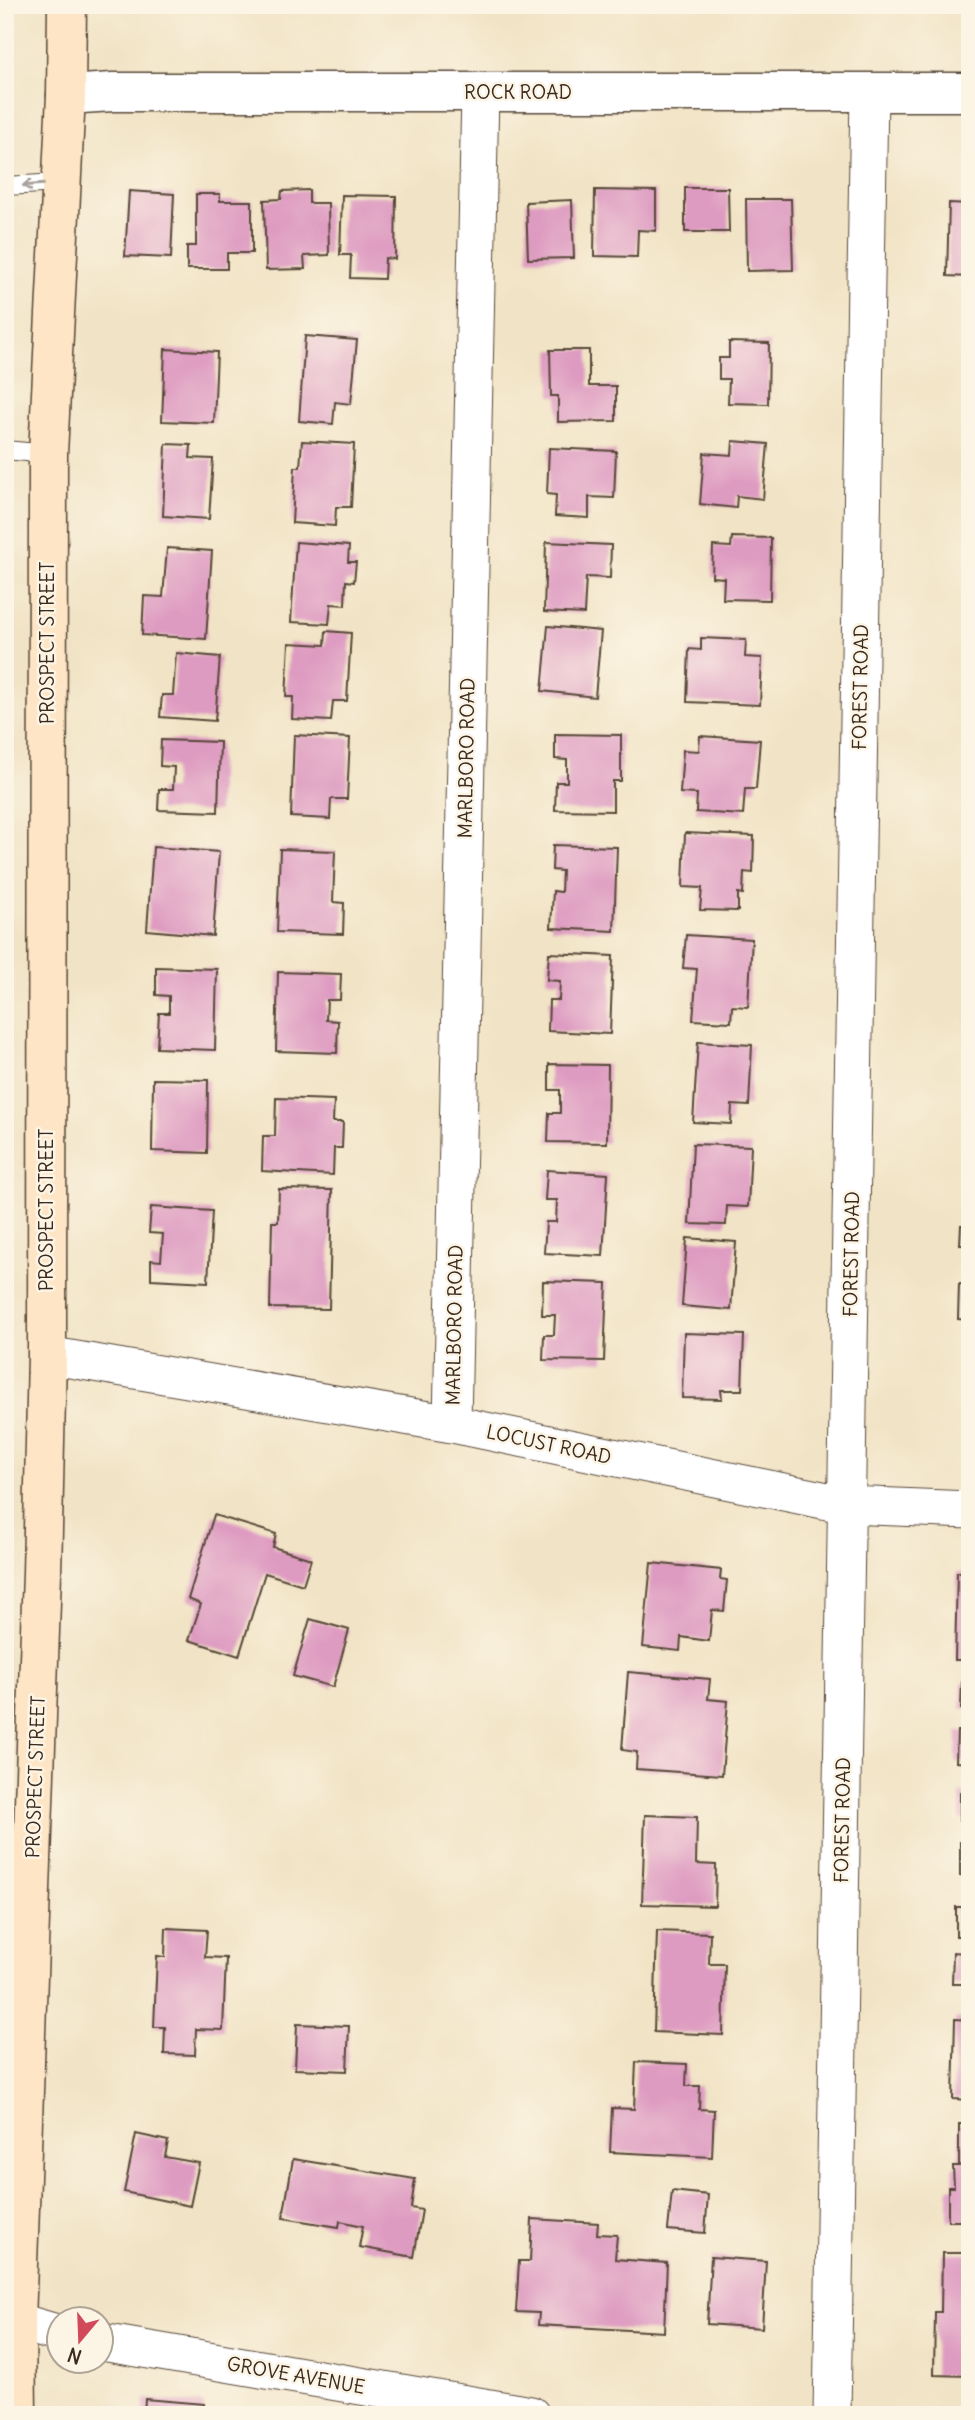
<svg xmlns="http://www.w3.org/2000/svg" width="975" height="2420" font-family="Delius,sans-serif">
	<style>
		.building { fill: #de9bc1 }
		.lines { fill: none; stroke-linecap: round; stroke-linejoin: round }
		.service-casing { stroke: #564637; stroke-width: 20 }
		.minor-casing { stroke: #564637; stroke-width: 39 }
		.tertiary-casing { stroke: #564637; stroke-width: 41 }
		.secondary-casing { stroke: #564637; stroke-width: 41 }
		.service { stroke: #fff; stroke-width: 18 }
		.minor { stroke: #fff; stroke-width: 37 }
		.tertiary { stroke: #fff; stroke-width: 38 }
		.secondary { stroke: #fde5c5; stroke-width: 38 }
		.oneway { stroke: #a79f9a }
		.labels { text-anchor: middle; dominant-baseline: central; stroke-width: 5; stroke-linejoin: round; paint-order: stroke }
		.street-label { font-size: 19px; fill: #3b2a1e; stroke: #fcf5e5 }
	</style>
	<rect width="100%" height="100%" fill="#fcf5e5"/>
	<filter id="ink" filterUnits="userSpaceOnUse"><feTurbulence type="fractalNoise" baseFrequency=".0143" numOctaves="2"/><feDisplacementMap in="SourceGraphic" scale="14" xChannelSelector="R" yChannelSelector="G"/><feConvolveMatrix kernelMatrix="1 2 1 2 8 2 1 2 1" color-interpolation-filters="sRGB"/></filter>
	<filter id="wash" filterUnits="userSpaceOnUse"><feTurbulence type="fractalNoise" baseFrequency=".00686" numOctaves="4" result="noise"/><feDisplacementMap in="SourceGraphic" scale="28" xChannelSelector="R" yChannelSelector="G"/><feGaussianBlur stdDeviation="1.57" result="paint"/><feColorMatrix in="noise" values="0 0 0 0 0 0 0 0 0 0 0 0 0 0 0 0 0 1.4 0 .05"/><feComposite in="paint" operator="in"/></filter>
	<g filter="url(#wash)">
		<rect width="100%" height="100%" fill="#f1e3c5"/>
		<g id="blocks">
			<path class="building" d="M 685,188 L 728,188 L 729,232 L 685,232 Z
				M 309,190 L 309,203 L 328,203 L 329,255 L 304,256 L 305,269 L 266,270 L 264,200 L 281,199 L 282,191 Z
				M 595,190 L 656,191 L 656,231 L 638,230 L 637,257 L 594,256 Z
				M 129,191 L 174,194 L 171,258 L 125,256 Z
				M 196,194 L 220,194 L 220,201 L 252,201 L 252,253 L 227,253 L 227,269 L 187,269 L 187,246 L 196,246 Z
				M 342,195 L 396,196 L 395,259 L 385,258 L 384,279 L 350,278 L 351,255 L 340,255 Z
				M 746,199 L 791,199 L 793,270 L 747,271 Z
				M 572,200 L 574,258 L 528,259 L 526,202 Z
				M 949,203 L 970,204 L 970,277 L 947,276 Z
				M 305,336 L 357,340 L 351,404 L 335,402 L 333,424 L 299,421 Z
				M 729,342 L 769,343 L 768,404 L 728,403 L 729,379 L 719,379 L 719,358 L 729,358 Z
				M 165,349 L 217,352 L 214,423 L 162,421 Z
				M 550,350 L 589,350 L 589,386 L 616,386 L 616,421 L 558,422 L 558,396 L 551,396 Z
				M 302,441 L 354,444 L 351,507 L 336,507 L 335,526 L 292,523 L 295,467 L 300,467 Z
				M 733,441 L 768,444 L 763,499 L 737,496 L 736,508 L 700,504 L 704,453 L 732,455 Z
				M 166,444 L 191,445 L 190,458 L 213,459 L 209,519 L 163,516 Z
				M 549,448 L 616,451 L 614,498 L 589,497 L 589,518 L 555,516 L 556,495 L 547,494 Z
				M 732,537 L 771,538 L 770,600 L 723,599 L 724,578 L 712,577 L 713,546 L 731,547 Z
				M 296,542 L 349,546 L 348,562 L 356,562 L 354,582 L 346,581 L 345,605 L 331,604 L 329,624 L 291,622 Z
				M 546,542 L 611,545 L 610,578 L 586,577 L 584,614 L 544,612 Z
				M 167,548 L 212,551 L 206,639 L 142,635 L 144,596 L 163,597 Z
				M 548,626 L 601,631 L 595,697 L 542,691 Z
				M 326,631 L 351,633 L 347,701 L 333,701 L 331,721 L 292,719 L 293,697 L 286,697 L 289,643 L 325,645 Z
				M 701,638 L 746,640 L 745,657 L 762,658 L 760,705 L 687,702 L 689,649 L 701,650 Z
				M 176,653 L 220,657 L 215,721 L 160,717 L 162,695 L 173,695 Z
				M 555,734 L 621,735 L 621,781 L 613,781 L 613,811 L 555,810 L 556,782 L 567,782 L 567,760 L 555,759 Z
				M 294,735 L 350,738 L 347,799 L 331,799 L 330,819 L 291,817 Z
				M 700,736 L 760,740 L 756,789 L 745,789 L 743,815 L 696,812 L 697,794 L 680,793 L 683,750 L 699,751 Z
				M 161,740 L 220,742 L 218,812 L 158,810 L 159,789 L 173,789 L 174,767 L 160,766 Z
				M 685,833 L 754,836 L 753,873 L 744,872 L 743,894 L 738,893 L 738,911 L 700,910 L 702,888 L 683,887 Z
				M 553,845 L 617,847 L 614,931 L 551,928 L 553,891 L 561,892 L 562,871 L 552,870 Z
				M 153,847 L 219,852 L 213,936 L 147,930 Z
				M 280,849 L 335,851 L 333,902 L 344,903 L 343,934 L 277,932 Z
				M 686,935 L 752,939 L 748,1007 L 732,1006 L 731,1022 L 693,1020 L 697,969 L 683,968 Z
				M 549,953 L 613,956 L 610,1034 L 548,1031 L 549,1000 L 559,1000 L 560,981 L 547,980 Z
				M 156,967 L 217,969 L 215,1050 L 157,1048 L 159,1013 L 169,1013 L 169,996 L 156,995 Z
				M 278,972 L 341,974 L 340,1000 L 327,1000 L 326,1020 L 338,1021 L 337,1053 L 276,1051 Z
				M 967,1015 L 970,1015 L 970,1074 L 966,1074 Z
				M 698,1042 L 752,1045 L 749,1106 L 732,1105 L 731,1124 L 693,1122 Z
				M 549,1064 L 608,1065 L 607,1143 L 548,1142 L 549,1113 L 560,1113 L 560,1090 L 549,1090 Z
				M 153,1079 L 208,1080 L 207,1153 L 152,1151 Z
				M 276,1098 L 334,1100 L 333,1122 L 343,1122 L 342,1148 L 334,1148 L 333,1175 L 262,1171 L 263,1136 L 275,1136 Z
				M 967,1115 L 970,1115 L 970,1163 L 967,1163 Z
				M 693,1144 L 751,1146 L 748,1207 L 727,1206 L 726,1225 L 689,1224 Z
				M 547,1170 L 608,1174 L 603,1256 L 544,1253 L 546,1222 L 556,1222 L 557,1200 L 545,1200 Z
				M 279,1189 L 332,1190 L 329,1309 L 270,1308 L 272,1222 L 278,1222 Z
				M 151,1207 L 212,1211 L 208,1282 L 151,1279 L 151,1260 L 161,1261 L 163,1234 L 149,1233 Z
				M 961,1225 L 970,1225 L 970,1245 L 960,1245 Z
				M 687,1238 L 736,1242 L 731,1310 L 682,1306 Z
				M 543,1281 L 607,1283 L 604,1361 L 543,1360 L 544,1335 L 554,1335 L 555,1315 L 542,1315 Z
				M 959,1284 L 970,1285 L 970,1320 L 958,1319 Z
				M 684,1333 L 744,1335 L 742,1390 L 721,1390 L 722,1399 L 682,1398 Z
				M 214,1515 L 276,1534 L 273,1547 L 311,1559 L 303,1585 L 265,1573 L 239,1656 L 189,1640 L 201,1604 L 188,1599 Z
				M 651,1563 L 721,1570 L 720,1579 L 727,1580 L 724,1611 L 712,1610 L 709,1641 L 681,1637 L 680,1651 L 643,1647 Z
				M 957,1572 L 970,1572 L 970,1660 L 955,1660 Z
				M 310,1619 L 349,1630 L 333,1687 L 293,1676 Z
				M 628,1672 L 710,1679 L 708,1699 L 728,1701 L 722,1775 L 636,1769 L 637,1752 L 622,1750 Z
				M 962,1682 L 970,1682 L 970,1709 L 961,1709 Z
				M 957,1731 L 970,1731 L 970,1763 L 956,1762 Z
				M 960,1792 L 970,1792 L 970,1820 L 960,1820 Z
				M 645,1815 L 697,1817 L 696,1864 L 716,1865 L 715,1906 L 642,1904 Z
				M 960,1842 L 970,1842 L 970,1876 L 960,1876 Z
				M 956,1907 L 970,1907 L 970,1984 L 952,1984 L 953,1952 L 965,1953 L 965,1936 L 956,1936 Z
				M 166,1928 L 207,1930 L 205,1957 L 226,1958 L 223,2030 L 196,2029 L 195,2055 L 164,2054 L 165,2027 L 154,2027 L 157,1956 L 165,1957 Z
				M 657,1931 L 710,1933 L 709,1964 L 725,1964 L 723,2035 L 654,2032 Z
				M 955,2019 L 970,2020 L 970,2100 L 953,2099 Z
				M 297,2024 L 349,2026 L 347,2071 L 295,2069 Z
				M 636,2062 L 687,2064 L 686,2086 L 700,2086 L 699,2109 L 714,2110 L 712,2157 L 610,2152 L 612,2108 L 634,2109 Z
				M 959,2124 L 970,2124 L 970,2221 L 948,2221 L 948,2187 L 954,2187 L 953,2166 L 959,2166 Z
				M 136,2134 L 168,2141 L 165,2157 L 199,2163 L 190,2206 L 124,2192 Z
				M 293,2159 L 415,2179 L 411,2208 L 422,2210 L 414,2257 L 359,2247 L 363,2226 L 340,2221 L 339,2227 L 283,2218 Z
				M 672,2191 L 708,2195 L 705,2233 L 668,2230 Z
				M 532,2219 L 598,2223 L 597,2234 L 617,2235 L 615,2259 L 667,2263 L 664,2332 L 538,2325 L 539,2313 L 516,2312 L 519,2261 L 530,2261 Z
				M 942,2253 L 970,2253 L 970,2376 L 934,2375 L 935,2312 L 941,2312 Z
				M 711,2257 L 766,2261 L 762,2328 L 707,2324 Z
				M 145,2399 L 204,2404 L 203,2415 L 144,2415 Z"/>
		</g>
	</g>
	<g filter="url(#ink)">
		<use href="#blocks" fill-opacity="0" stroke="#564637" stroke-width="2"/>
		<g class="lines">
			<defs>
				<path id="service" d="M 5,186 L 60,183
					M 5,450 L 48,454"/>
				<path id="minor" d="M 47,1355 L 452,1424 L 847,1505 L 970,1510
					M 452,1424 L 480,92
					M 5,2318 L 60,2334
					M 102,2342 L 531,2415
					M 832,2415 L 869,92"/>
				<path id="tertiary" d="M 66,95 L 113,92 L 970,92"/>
				<path id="secondary" d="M 17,2415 L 16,2322 L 42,1573 L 47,1355 L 48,454 L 66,95 L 67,5"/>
			</defs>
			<use href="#service" class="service-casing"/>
			<use href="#minor" class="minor-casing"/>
			<use href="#tertiary" class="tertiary-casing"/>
			<use href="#secondary" class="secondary-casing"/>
			<use href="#service" class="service"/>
			<use href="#minor" class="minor"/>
			<use href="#tertiary" class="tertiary"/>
			<use href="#secondary" class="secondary"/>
		</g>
		<defs><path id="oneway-shaft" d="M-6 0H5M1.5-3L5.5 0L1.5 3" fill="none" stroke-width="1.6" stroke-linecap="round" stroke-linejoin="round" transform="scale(1.75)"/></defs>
		<use class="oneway" href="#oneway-shaft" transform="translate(33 185) rotate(176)"/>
	</g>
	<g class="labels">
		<g class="street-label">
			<text x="518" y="92">ROCK ROAD</text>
			<text transform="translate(47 643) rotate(-90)">PROSPECT STREET</text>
			<text transform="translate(860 687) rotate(-89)">FOREST ROAD</text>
			<text transform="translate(466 758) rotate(-89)">MARLBORO ROAD</text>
			<text transform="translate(46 1210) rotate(-90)">PROSPECT STREET</text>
			<text transform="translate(851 1254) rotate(-89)">FOREST ROAD</text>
			<text transform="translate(454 1325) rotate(-89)">MARLBORO ROAD</text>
			<text transform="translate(549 1444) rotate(12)">LOCUST ROAD</text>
			<text transform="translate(35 1777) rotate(-88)">PROSPECT STREET</text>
			<text transform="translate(842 1820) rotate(-89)">FOREST ROAD</text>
			<text transform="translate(296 2375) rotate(10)">GROVE AVENUE</text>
		</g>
	</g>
	<rect width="975" height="2420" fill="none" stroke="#fcf5e5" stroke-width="28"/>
	<g transform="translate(80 2340) rotate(199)"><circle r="33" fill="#fcf5e5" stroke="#afa495" stroke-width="2"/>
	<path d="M0-5L12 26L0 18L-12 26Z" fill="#d1495b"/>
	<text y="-10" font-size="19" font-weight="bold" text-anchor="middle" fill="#3b2a1e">N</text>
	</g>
</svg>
